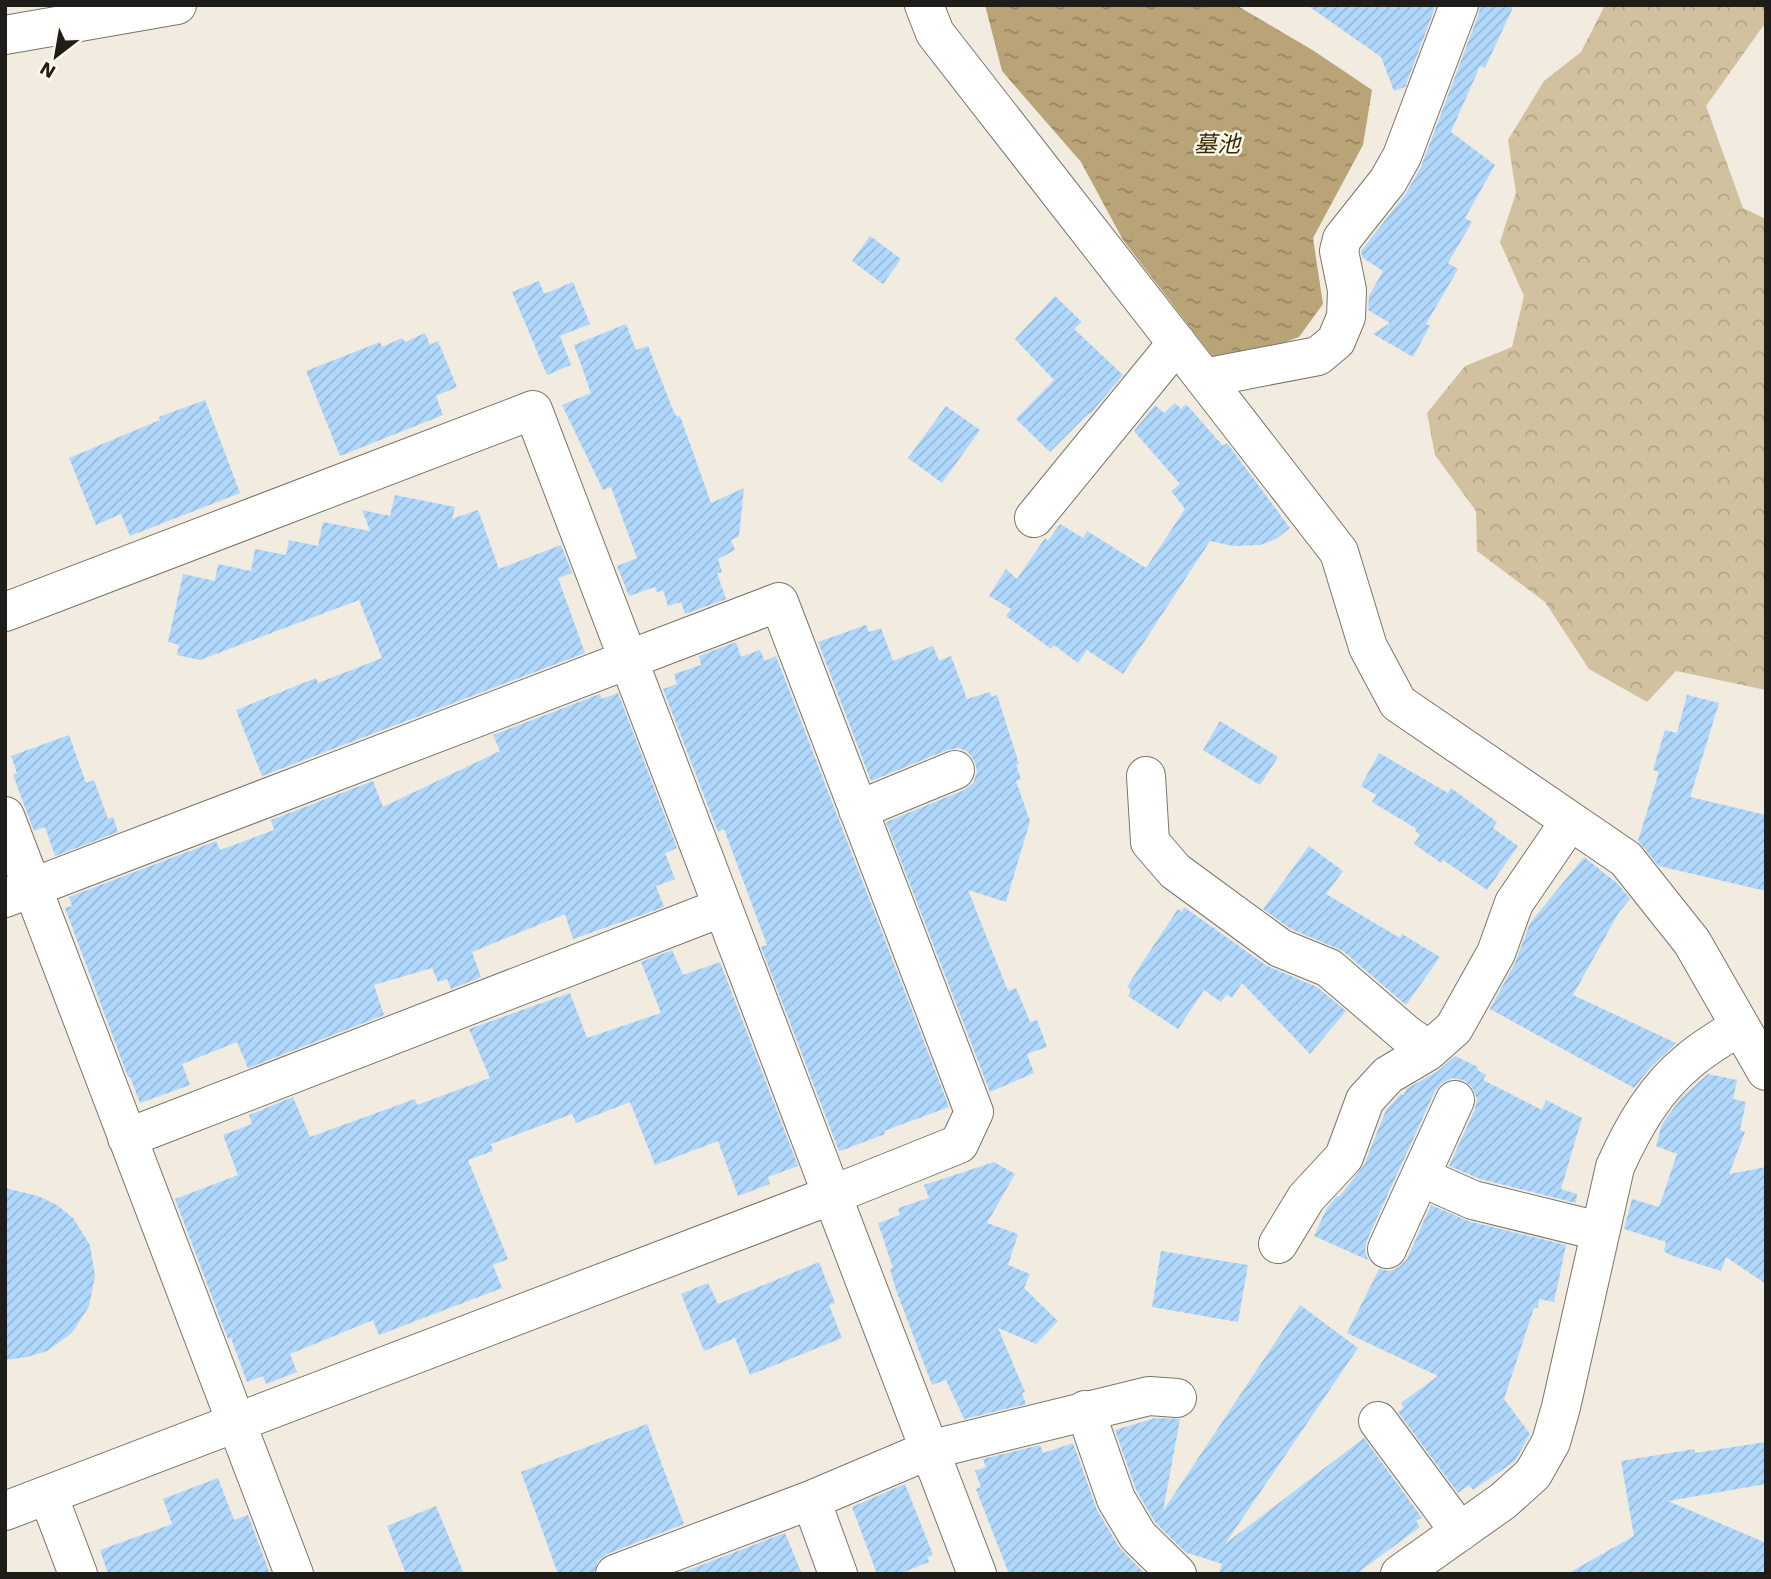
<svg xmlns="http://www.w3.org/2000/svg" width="1771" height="1579" font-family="'Work Sans','Noto Sans JP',sans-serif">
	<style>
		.forest { fill: url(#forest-crowns) }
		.water { fill: url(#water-ripples) }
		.building { fill: url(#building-hatch) }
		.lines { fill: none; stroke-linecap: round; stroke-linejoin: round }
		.street-casing { stroke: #7b766c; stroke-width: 40 }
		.secondary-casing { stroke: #7b766c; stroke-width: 40 }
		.street { stroke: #fff; stroke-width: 38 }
		.secondary { stroke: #fff; stroke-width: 38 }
		.labels { text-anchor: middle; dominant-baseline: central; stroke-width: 5; stroke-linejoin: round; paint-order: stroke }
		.water-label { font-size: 23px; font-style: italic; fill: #3b2b04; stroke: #fef9ed }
	</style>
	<defs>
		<pattern id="forest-crowns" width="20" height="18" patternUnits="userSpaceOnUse" patternTransform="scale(1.75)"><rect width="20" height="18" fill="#d1c19e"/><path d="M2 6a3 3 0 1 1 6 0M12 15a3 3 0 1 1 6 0" fill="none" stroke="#b3a588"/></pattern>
		<pattern id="water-ripples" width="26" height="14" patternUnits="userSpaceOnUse" patternTransform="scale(1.75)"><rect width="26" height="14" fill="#b9a477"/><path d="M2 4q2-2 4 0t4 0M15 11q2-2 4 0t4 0" fill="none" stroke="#968561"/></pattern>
		<pattern id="building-hatch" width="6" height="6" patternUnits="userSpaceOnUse" patternTransform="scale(1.75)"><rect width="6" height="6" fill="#b0d8fd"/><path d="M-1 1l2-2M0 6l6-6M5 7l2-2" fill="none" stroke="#97b9d8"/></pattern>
	</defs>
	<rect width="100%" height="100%" fill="#f1ebe0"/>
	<path class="forest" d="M 1605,5 L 1766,5 L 1766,22 L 1706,106 L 1743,208 L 1766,219 L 1766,690 L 1676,671 L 1647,702 L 1589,669 L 1545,602 L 1477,551 L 1476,511 L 1435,455 L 1427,413 L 1465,366 L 1512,347 L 1524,296 L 1500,242 L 1516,193 L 1508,140 L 1544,81 L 1581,52 Z"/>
	<path class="water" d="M 985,5 L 1236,5 L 1314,51 L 1372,90 L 1363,145 L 1313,238 L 1323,304 L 1299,337 L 1261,351 L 1213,357 L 1123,240 L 1081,162 L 1002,71 Z"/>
	<path class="building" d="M 1307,5 L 1436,5 L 1405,87 L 1394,91 L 1381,57 Z
		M 1480,5 L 1514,5 L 1485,68 L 1480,66 L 1451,132 L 1495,165 L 1465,218 L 1472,222 L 1448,263 L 1458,269 L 1426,324 L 1430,326 L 1413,357 L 1373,334 L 1390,323 L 1368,310 L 1369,296 L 1383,271 L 1363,258 L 1361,251 L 1405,195 L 1421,167 L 1479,13 Z
		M 870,236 L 901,259 L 883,284 L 852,261 Z
		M 539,281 L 544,294 L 573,282 L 590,324 L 560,336 L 571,365 L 547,375 L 512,292 Z
		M 1055,296 L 1082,322 L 1074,329 L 1123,375 L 1090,414 L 1089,413 L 1050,452 L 1016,419 L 1054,380 L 1015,339 Z
		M 626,324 L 636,350 L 648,346 L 673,410 L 677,417 L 680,416 L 711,503 L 744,488 L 739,536 L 731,540 L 735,550 L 718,559 L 722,572 L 717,573 L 726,599 L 685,614 L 681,602 L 668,606 L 663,590 L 657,592 L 655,587 L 629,596 L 617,566 L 637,558 L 611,487 L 603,490 L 562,405 L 591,393 L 574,345 Z
		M 425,333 L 430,345 L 438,341 L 457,387 L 436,396 L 443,415 L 340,456 L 306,371 L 380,342 L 382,347 L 402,338 L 405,342 Z
		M 205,400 L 240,493 L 130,536 L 121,514 L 96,525 L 69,458 L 160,420 L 159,417 Z
		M 1175,403 L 1181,409 L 1186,404 L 1223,446 L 1227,443 L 1290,528 L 1276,539 L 1260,545 L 1233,546 L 1210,541 L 1123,674 L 1087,650 L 1078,663 L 1054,645 L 1051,649 L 1006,616 L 1011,609 L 989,596 L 1006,569 L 1017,579 L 1045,538 L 1048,541 L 1060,524 L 1083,538 L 1087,531 L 1146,568 L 1185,509 L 1171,491 L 1180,484 L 1134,431 L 1155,405 L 1164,413 Z
		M 946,406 L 980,430 L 942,483 L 908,458 Z
		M 395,495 L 455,507 L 452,519 L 478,510 L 499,569 L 561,545 L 572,573 L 558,578 L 585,653 L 262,776 L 236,710 L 316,678 L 318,683 L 382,658 L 359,600 L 200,660 L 177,655 L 179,645 L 168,642 L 183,574 L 215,581 L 218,564 L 251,571 L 255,549 L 286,555 L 289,540 L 318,546 L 323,522 L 370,531 L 362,510 L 390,516 Z
		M 866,625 L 869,632 L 881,628 L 893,661 L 933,646 L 939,661 L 951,656 L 967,699 L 990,692 L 992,697 L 997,695 L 1019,764 L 1016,765 L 1021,779 L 1016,781 L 1030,821 L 1006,902 L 968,890 L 1008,991 L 1016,988 L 1030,1022 L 1037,1020 L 1047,1047 L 1027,1054 L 1034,1073 L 990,1092 L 886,822 L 964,790 L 973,783 L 977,772 L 975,762 L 968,752 L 959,748 L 947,750 L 871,781 L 818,642 Z
		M 736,642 L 741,657 L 760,650 L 765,661 L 776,656 L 949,1107 L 884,1131 L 885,1134 L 843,1150 L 839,1151 L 761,947 L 767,945 L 724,829 L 718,832 L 663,689 L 677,684 L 674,674 L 701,665 L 699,656 Z
		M 618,693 L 677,848 L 665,853 L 675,879 L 656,886 L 664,907 L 573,939 L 565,914 L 472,952 L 481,977 L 451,989 L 447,979 L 438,982 L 432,968 L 374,985 L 384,1015 L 248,1068 L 237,1042 L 182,1064 L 190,1085 L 140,1103 L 130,1077 L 128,1077 L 65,908 L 72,906 L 69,897 L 216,841 L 220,850 L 274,830 L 271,820 L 373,781 L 383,807 L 500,751 L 493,735 L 600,694 L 602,699 Z
		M 1687,695 L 1719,703 L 1690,797 L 1766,815 L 1766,891 L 1659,866 L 1638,841 L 1659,772 L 1653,770 L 1665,730 L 1677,733 Z
		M 1220,721 L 1278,757 L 1260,785 L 1203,750 Z
		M 69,735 L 86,783 L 94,780 L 108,819 L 113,817 L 118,832 L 55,856 L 45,827 L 34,831 L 13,775 L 17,773 L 11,756 Z
		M 1379,753 L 1448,793 L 1451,788 L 1497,822 L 1493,828 L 1518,846 L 1487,890 L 1443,860 L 1441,863 L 1414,844 L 1420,835 L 1415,831 L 1417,829 L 1372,802 L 1376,795 L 1361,786 Z
		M 1309,846 L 1343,871 L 1326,894 L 1400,938 L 1402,934 L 1440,957 L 1406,1005 L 1343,951 L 1291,929 L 1263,909 Z
		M 1584,857 L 1618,884 L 1630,899 L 1619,912 L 1573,995 L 1676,1043 L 1650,1068 L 1634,1088 L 1490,1009 L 1515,963 L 1530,923 Z
		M 1184,907 L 1267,966 L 1317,987 L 1346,1011 L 1310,1054 L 1242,983 L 1232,998 L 1227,994 L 1221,1002 L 1204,990 L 1178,1029 L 1128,996 L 1131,990 L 1127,987 L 1142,963 L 1178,909 L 1182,912 Z
		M 672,950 L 683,975 L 720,962 L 798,1166 L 768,1177 L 770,1184 L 738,1196 L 718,1141 L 655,1165 L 630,1102 L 576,1123 L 572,1114 L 491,1144 L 493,1151 L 468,1160 L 508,1259 L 493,1265 L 502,1288 L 379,1335 L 373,1320 L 290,1354 L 297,1372 L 266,1384 L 263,1376 L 247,1382 L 231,1338 L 228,1339 L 175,1199 L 238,1175 L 223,1135 L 252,1124 L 249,1115 L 293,1097 L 310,1137 L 415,1099 L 417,1105 L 490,1078 L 469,1029 L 570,993 L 587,1038 L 661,1013 L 641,962 Z
		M 1455,1056 L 1478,1067 L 1477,1070 L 1486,1075 L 1483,1080 L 1542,1110 L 1546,1100 L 1582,1118 L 1561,1189 L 1577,1194 L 1576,1203 L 1480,1179 L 1449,1166 L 1475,1109 L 1477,1099 L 1472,1087 L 1463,1080 L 1452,1078 L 1442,1083 L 1435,1091 L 1367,1240 L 1365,1250 L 1368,1260 L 1314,1236 L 1327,1208 L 1337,1196 L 1339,1197 L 1364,1165 L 1386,1110 L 1401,1094 L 1404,1095 L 1406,1089 L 1438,1071 Z
		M 1708,1074 L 1737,1080 L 1733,1099 L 1746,1102 L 1740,1130 L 1745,1132 L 1729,1174 L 1766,1167 L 1766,1284 L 1726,1257 L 1721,1271 L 1670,1255 L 1664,1251 L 1666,1242 L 1624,1229 L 1632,1199 L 1659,1207 L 1677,1154 L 1656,1146 L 1662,1124 L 1682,1097 Z
		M 994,1162 L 1015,1174 L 987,1223 L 1018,1234 L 1008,1265 L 1030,1274 L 1024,1288 L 1058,1321 L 1036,1344 L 998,1328 L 1025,1392 L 1022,1393 L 1026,1404 L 964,1419 L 946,1380 L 932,1385 L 896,1290 L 890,1269 L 893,1268 L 878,1223 L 900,1215 L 898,1208 L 929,1198 L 924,1185 Z
		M 5,1188 L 38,1196 L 57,1205 L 73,1218 L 90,1245 L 95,1276 L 89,1306 L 72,1333 L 47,1351 L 27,1357 L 5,1360 Z
		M 1431,1205 L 1468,1221 L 1566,1245 L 1554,1302 L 1539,1299 L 1538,1308 L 1534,1308 L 1504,1399 L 1530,1434 L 1515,1461 L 1473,1490 L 1469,1485 L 1458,1493 L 1398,1412 L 1404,1408 L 1401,1403 L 1438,1376 L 1347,1333 L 1379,1269 L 1390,1271 L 1399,1267 L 1407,1259 Z
		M 1161,1251 L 1248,1265 L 1238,1322 L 1152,1307 Z
		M 819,1262 L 835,1303 L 829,1305 L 842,1338 L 750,1375 L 735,1338 L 704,1351 L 681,1294 L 708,1283 L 718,1304 Z
		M 1300,1305 L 1358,1348 L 1225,1544 L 1364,1438 L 1422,1518 L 1416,1521 L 1420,1527 L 1356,1574 L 1219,1574 L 1222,1564 L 1185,1552 L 1155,1522 L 1136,1490 L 1115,1430 L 1155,1418 L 1180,1419 L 1163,1511 Z
		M 647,1424 L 684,1524 L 607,1554 L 598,1561 L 594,1574 L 558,1574 L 521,1472 Z
		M 1766,1442 L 1766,1484 L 1668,1501 L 1766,1543 L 1766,1574 L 1567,1574 L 1634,1536 L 1621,1461 L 1695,1449 L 1695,1453 Z
		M 1073,1443 L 1097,1510 L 1119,1547 L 1145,1574 L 1009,1574 L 976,1489 L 981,1487 L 975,1471 L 986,1467 L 983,1459 L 1040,1445 L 1043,1453 Z
		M 218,1478 L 234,1520 L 248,1515 L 270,1574 L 108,1574 L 100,1550 L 172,1524 L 163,1499 Z
		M 905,1484 L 933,1555 L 927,1557 L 929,1562 L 899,1574 L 877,1574 L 852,1507 Z
		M 436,1506 L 464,1574 L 406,1574 L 387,1526 Z
		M 785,1533 L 802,1574 L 678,1574 Z"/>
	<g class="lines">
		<defs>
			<path id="street" d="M 1459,5 L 1402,156 L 1388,181 L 1342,239 L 1339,251 L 1347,290 L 1346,317 L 1336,341 L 1318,356 L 1204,378 L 1339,552 L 1368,647 L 1398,703 L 1626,859 L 1692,942 L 1766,1071
				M 5,35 L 177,5
				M 1034,518 L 1177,343
				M 5,612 L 533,410 C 633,671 733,933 832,1195 L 959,1144 L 974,1112 L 779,602 L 5,898
				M 1146,776 L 1150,842 L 1175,871 L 1280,948 L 1329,968 L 1407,1035 L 1429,1050
				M 858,810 L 955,770
				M 5,816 L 294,1574
				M 127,1138 L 723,907
				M 1421,1177 L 1473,1200 L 1599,1231
				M 1278,1244 L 1306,1198 L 1344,1157 L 1365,1100 L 1388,1075 L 1427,1052 L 1454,1028 L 1496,953 L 1514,903 L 1570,821
				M 1387,1249 L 1455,1100
				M 1085,1410 L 1116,1499 L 1138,1536 L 1177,1574
				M 1378,1421 L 1460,1532
				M 48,1495 L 78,1574
				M 811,1500 L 838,1574
				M 615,1574 L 811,1500 L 929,1450 L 1149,1396 L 1177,1398
				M 1400,1574 L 1503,1501 L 1533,1474 L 1551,1442 L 1561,1407 L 1615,1167 C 1633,1127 1655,1088 1690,1060 C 1705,1047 1723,1037 1740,1026"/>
			<path id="secondary" d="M 924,5 L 935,33 L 1204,378
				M 5,1511 L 832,1195 L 977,1574"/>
		</defs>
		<use href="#street" class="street-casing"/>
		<use href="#secondary" class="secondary-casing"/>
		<use href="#street" class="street"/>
		<use href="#secondary" class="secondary"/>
	</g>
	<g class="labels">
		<g class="water-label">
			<text x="1217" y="144">墓池</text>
		</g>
	</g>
	<rect width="1771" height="1579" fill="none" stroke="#1f1d19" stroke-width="14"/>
	<g transform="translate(56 56) rotate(211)" stroke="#fef9ed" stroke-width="5" paint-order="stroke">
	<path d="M0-5L12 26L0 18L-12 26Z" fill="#1f1d19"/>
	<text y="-10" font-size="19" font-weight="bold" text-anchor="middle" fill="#1f1d19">N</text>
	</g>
</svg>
